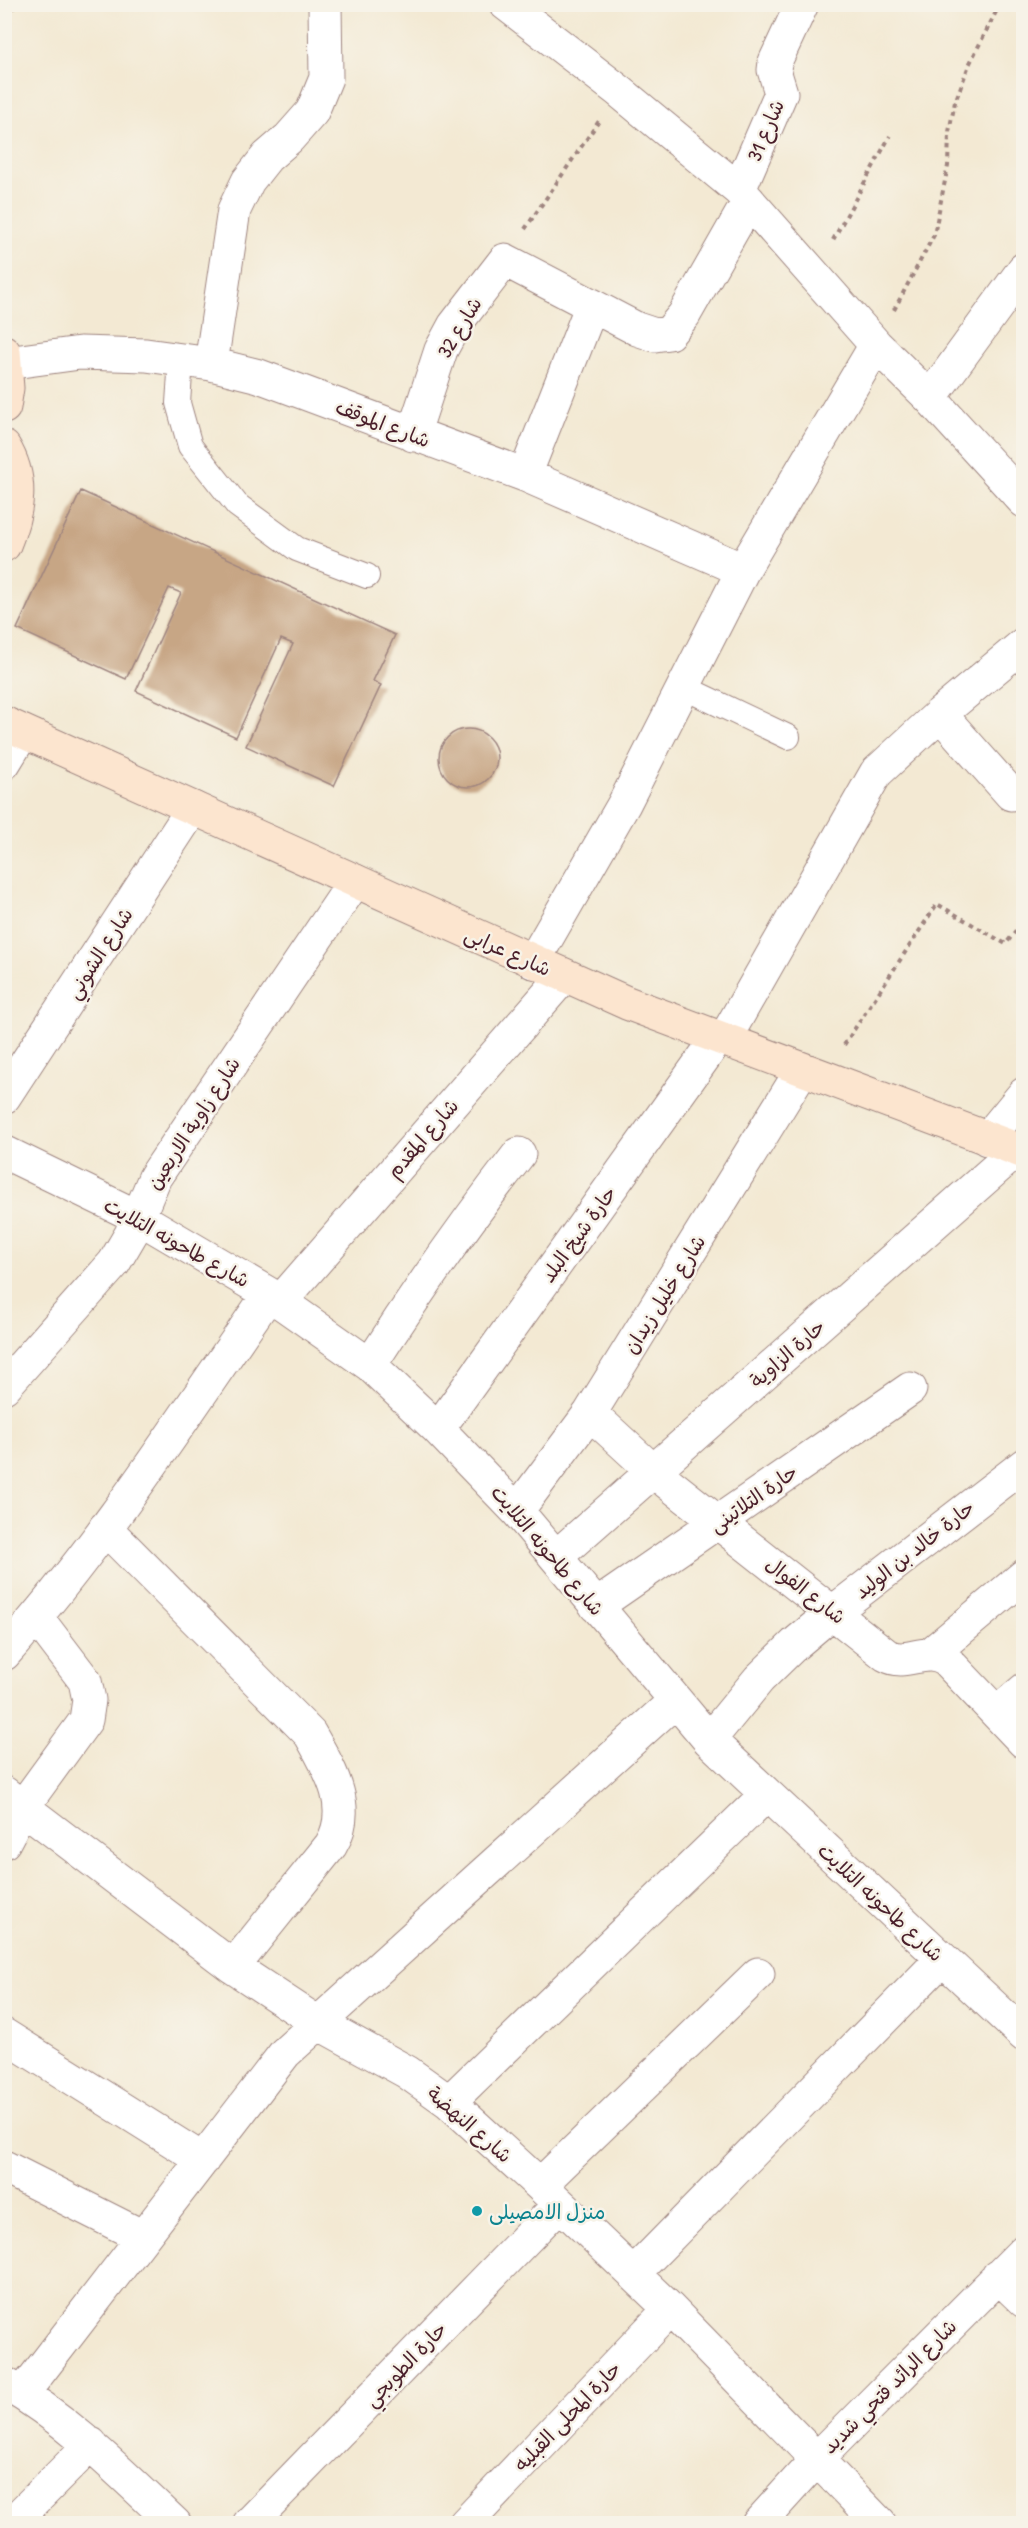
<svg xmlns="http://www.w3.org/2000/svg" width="1028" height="2528" font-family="'Patrick Hand','Playpen Sans Arabic',sans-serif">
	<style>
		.building { fill: #c7a685 }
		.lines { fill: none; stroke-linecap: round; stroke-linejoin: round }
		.lane-casing { stroke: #9e847f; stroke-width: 26 }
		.street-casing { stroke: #9e847f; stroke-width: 35 }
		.secondary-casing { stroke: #9e847f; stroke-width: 35 }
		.path { stroke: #9e847f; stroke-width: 4; stroke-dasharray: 4.5 4.5; stroke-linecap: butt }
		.lane { stroke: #fff; stroke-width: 24 }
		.street { stroke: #fff; stroke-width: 33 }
		.secondary { stroke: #fce5cf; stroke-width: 33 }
		.culture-dot { fill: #0f9aa8; stroke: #f7f3e8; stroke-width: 2 }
		.labels { text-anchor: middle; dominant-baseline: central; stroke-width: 5; stroke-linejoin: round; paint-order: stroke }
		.street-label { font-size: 20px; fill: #4a1f2b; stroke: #f7f3e8 }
		.culture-label { font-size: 20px; fill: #0d838f; stroke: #f7f3e8; text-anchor: start }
	</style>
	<rect width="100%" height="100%" fill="#f7f3e8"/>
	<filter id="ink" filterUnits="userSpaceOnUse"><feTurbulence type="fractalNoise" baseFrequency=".0167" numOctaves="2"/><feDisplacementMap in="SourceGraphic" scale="12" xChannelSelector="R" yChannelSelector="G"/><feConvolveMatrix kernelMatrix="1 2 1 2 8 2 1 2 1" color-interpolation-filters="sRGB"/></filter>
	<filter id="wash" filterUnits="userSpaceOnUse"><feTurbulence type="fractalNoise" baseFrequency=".008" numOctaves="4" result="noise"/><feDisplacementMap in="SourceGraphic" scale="24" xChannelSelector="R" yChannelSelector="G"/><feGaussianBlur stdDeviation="1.35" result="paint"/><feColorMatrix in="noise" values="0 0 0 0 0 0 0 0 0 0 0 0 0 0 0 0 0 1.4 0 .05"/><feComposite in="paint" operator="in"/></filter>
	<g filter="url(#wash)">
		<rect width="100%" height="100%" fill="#f3e9d3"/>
		<g id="blocks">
			<path class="building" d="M 81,491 L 395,635 L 373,681 L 381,685 L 334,786 L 246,746 L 293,644 L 281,639 L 236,737 L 136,691 L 181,593 L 169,588 L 126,679 L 17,629 Z
				M439 758a29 29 0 1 1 58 0a29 29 0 1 1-58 0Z"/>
		</g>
	</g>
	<g filter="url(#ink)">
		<use href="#blocks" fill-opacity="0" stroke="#9e847f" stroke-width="1.5"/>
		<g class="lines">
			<defs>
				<path id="lane" d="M 181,360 L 178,403 L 190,446 L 237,505 L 297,549 L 367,576
					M 683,687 L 788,737"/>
				<path id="street" d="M 506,4 L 619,91 L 739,190 L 876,345 L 930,398 L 1024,501
					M 739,190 L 781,93 L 774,70 L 775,62 L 802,4
					M 6,363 L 80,353 L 146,355 L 211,364 L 259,376 L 525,475 L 743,570
					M 211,364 L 234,210 L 248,181 L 267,157 L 289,138 L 312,112 L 326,78 L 325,4
					M 930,398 L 1024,269
					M 413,435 L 441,350 L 454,326 L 505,260 L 637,329 L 655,335 L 669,333 L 684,315 L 749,201
					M 525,475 L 592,305
					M 940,714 L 1011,794
					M 4,763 L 23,732
					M 533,962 L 624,804 L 743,570 L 876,345
					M 724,1040 L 876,773 L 940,714 L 1024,644
					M 4,1097 L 193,808
					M 987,1139 L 1024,1094
					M 4,1152 L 138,1217 L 269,1294 L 370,1365 L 438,1429 L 517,1511 L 709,1740 L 1024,2035
					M 281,1301 L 564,976
					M 370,1365 C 417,1292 466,1222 519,1154
					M 4,1387 L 114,1263 L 131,1234 L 155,1177 L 355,881
					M 590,1413 L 653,1471 L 886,1655 C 907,1667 924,1646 946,1660 L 1024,1742
					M 438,1429 L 718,1038
					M 517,1511 L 590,1413 L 802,1070
					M 105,1528 L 310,1734 C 329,1768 354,1807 331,1845 L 233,1967
					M 557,1556 L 1017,1150
					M 596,1606 L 910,1389
					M 932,1653 L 1024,1576
					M 4,1654 C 103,1543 184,1416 269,1294
					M 997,1713 L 1024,1690
					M 709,1740 L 759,1679 L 795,1644 L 833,1612 L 1024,1465
					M 4,1793 L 233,1967 L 318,2023 L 407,2072 L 449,2102 L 540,2185 L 670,2309 L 880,2524
					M 4,1842 L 22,1808 L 86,1720 L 89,1700 L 85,1681 L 37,1618
					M 4,2035 L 203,2160
					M 449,2102 L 766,1795
					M 4,2167 L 143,2237
					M 540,2185 L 758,1974
					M 633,2274 L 942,1959
					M 998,2276 L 1024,2301
					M 4,2383 C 69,2420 121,2473 175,2524
					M 23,2393 L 285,2053 L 675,1701
					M 11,2524 L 91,2444
					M 249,2524 L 560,2204
					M 465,2524 L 670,2309
					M 758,2524 L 817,2459 L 1024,2251"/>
				<path id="secondary" d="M 4,352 L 7,388 L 4,407
					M 4,447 C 24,480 18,511 4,545
					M 4,723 L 627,1003 L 1024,1152"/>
			</defs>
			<use href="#lane" class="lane-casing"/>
			<use href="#street" class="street-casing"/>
			<use href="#secondary" class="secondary-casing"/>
			<path class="path" d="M 4,10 L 27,4
				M 525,229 L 599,121
				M 833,240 L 890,136
				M 894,310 L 934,235 L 948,166 L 949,132 L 955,102 L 969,65 L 1000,4
				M 844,1045 L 937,904 L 1006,944 L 1024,919"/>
			<use href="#lane" class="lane"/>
			<use href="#street" class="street"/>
			<use href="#secondary" class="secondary"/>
		</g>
	</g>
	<circle class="culture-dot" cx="477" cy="2211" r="6"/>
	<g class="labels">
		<g class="street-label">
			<text transform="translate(765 130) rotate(-67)">شارع 31</text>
			<text transform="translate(459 327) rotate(-59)">شارع 32</text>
			<text transform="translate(383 423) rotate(21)">شارع الموقف</text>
			<text transform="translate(508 951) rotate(24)">شارع عرابى</text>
			<text transform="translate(99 953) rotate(-57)">شارع الشوني</text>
			<text transform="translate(193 1123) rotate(-57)">شارع زاوية الاربعين</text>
			<text transform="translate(422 1138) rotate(-49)">شارع المقدم</text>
			<text transform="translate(578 1234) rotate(-54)">حارة شيخ البلد</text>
			<text transform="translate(177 1242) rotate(29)">شارع طاحونه التلايت</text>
			<text transform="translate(664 1294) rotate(-58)">شارع خليل زيدان</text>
			<text transform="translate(787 1353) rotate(-41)">حارة الزاوية</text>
			<text transform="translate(753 1498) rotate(-35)">حارة التلاتينى</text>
			<text transform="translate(914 1549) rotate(-38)">حارة خالد بن الوليد</text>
			<text transform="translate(548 1550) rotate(50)">شارع طاحونه التلايت</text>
			<text transform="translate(806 1590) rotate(38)">شارع الفوال</text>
			<text transform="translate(881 1902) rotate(43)">شارع طاحونه التلايت</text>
			<text transform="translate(470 2124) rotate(41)">شارع النهضة</text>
			<text transform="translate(405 2364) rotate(-46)">حارة الطوبجي</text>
			<text transform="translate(889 2386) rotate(-45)">شارع الرائد فتحي شديد</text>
			<text transform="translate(567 2416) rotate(-46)">حارة المحلى القبليه</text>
		</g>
		<g class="culture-label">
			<text x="489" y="2211">منزل الامصيلى</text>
		</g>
	</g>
	<rect width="1028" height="2528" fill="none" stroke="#f7f3e8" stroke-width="24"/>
</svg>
